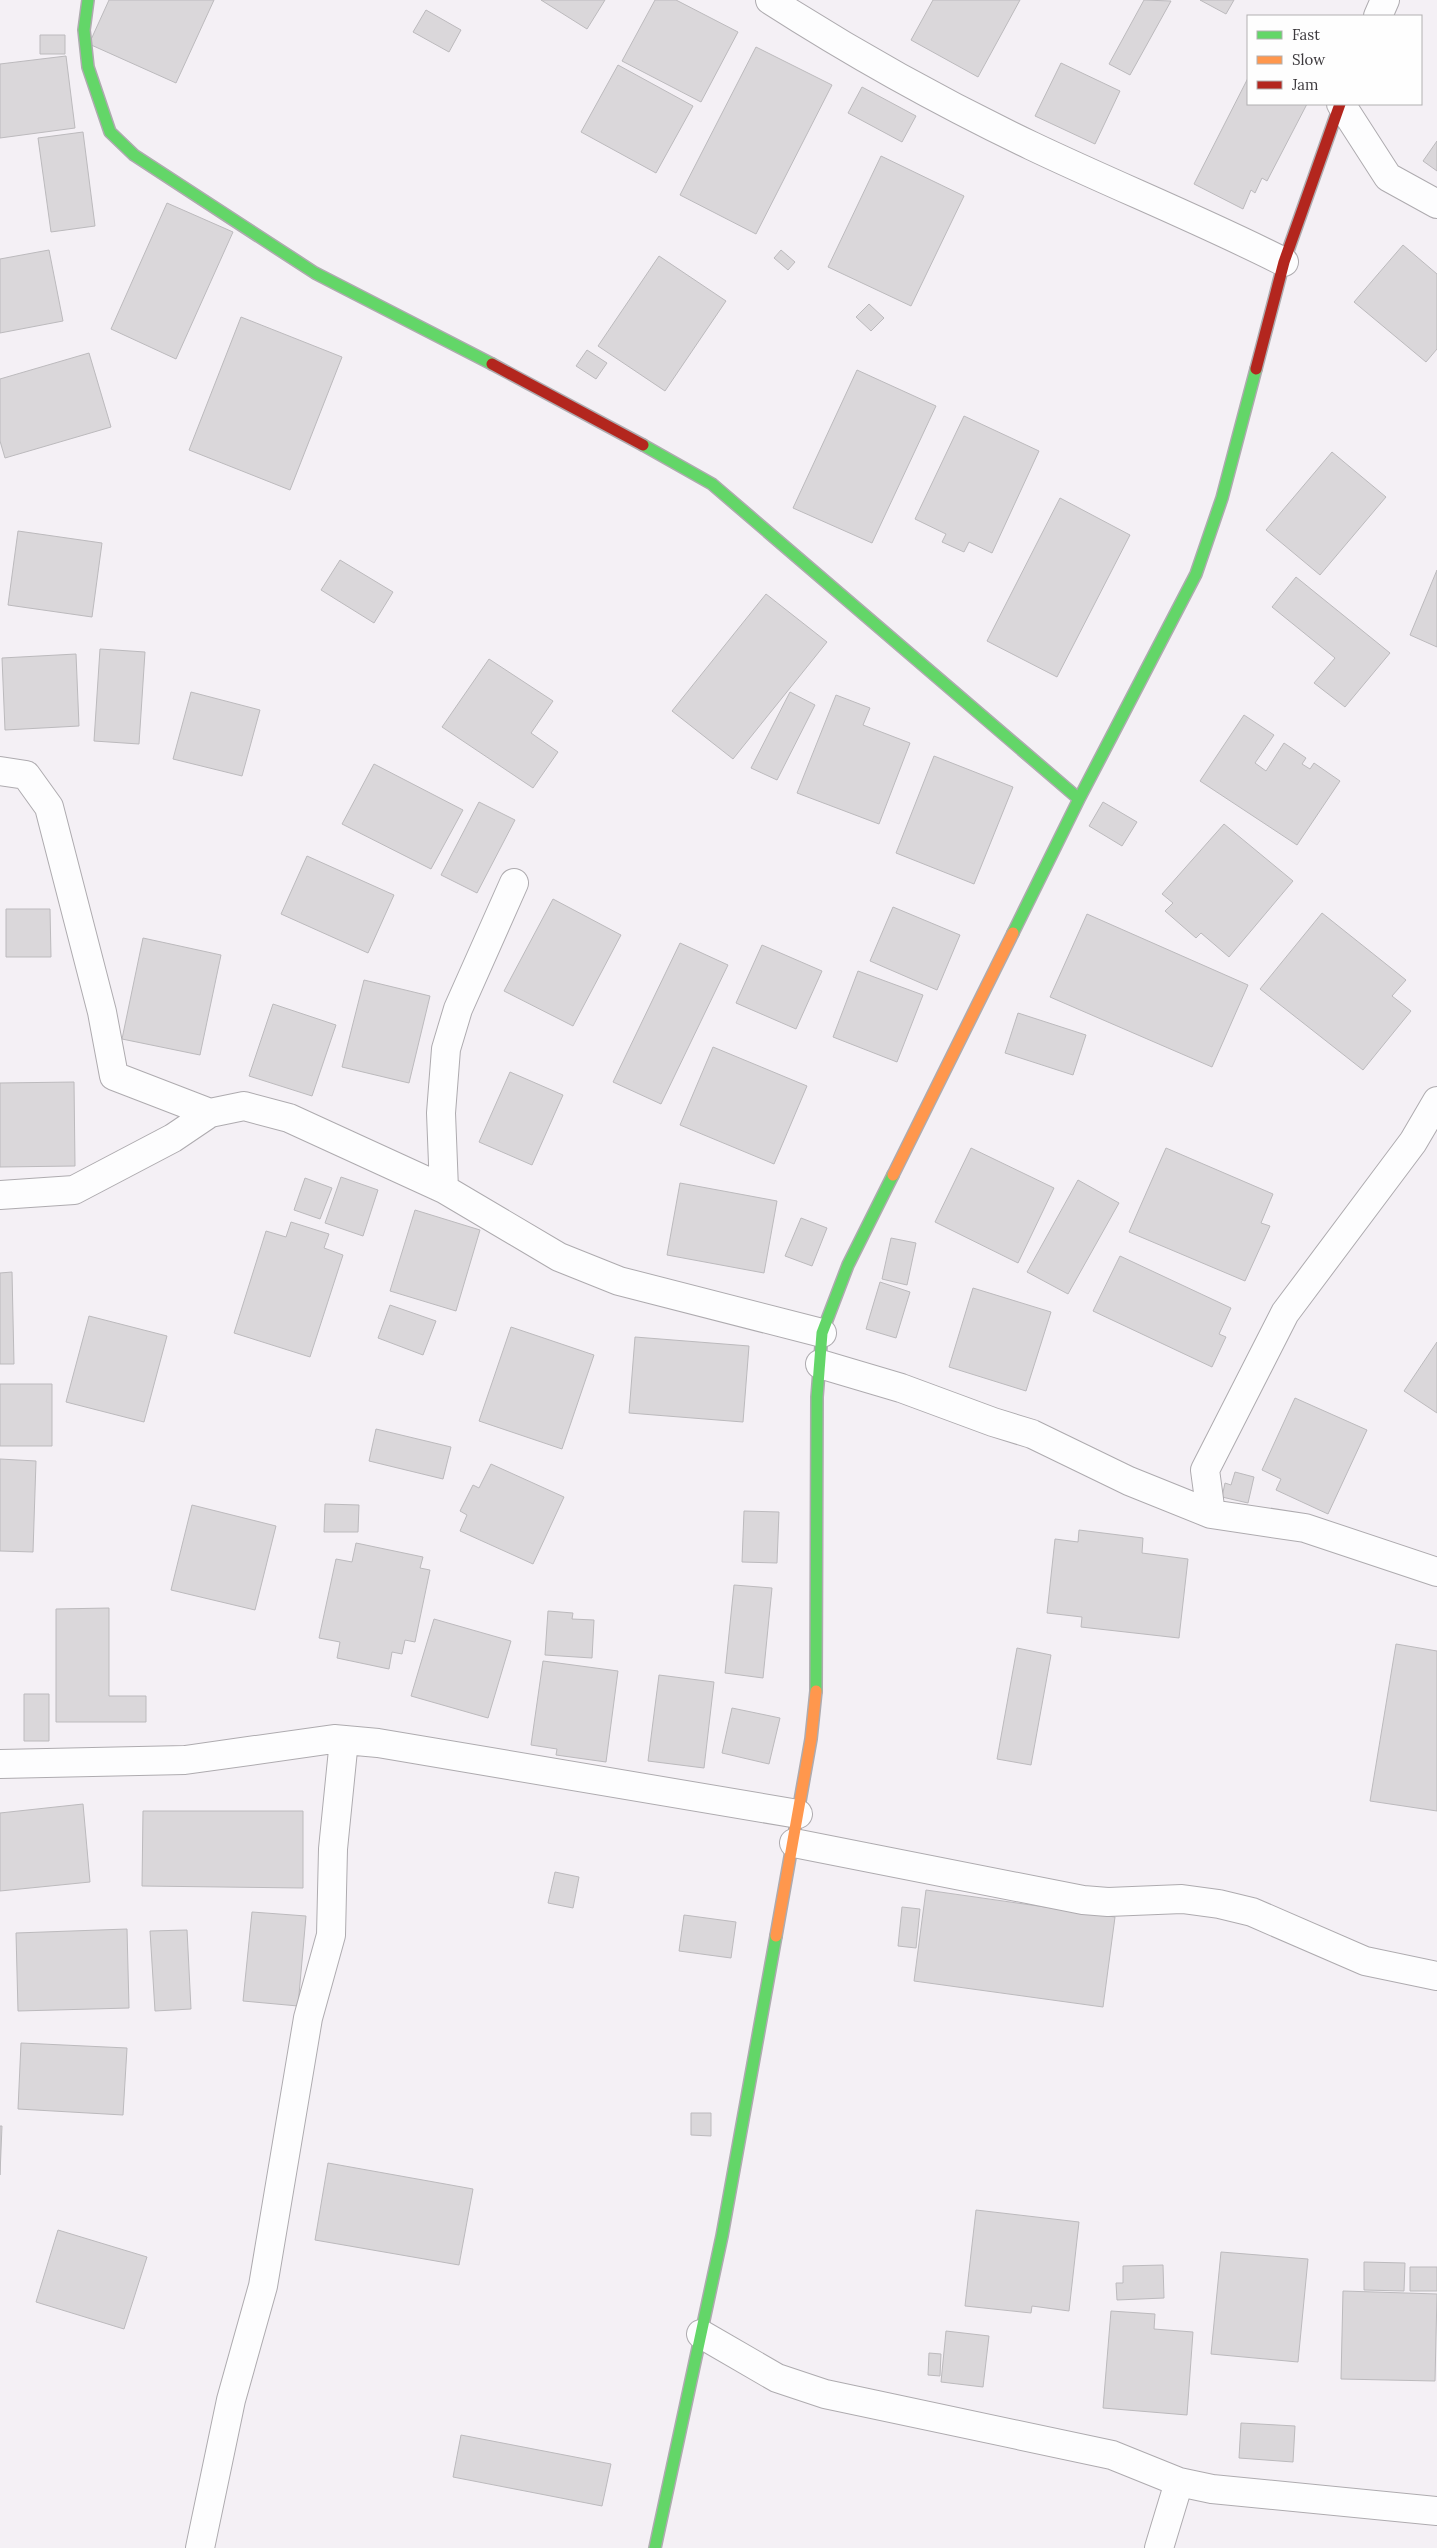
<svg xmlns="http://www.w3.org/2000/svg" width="1437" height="2548" font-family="Lora,serif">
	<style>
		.building { fill: #dad7da; stroke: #bcbabd }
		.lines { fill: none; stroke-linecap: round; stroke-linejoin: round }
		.street-casing { stroke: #aeabaf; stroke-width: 30 }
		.fast-casing { stroke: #aeabaf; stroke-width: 14 }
		.slow-casing { stroke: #aeabaf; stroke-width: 14 }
		.jam-casing { stroke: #aeabaf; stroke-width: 14 }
		.street { stroke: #fdfdfe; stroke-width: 28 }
		.fast { stroke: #63d668; stroke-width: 11 }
		.slow { stroke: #ff974d; stroke-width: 11 }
		.jam { stroke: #b3261e; stroke-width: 11 }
	</style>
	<rect width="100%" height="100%" fill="#f4f0f5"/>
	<path class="building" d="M 109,0 L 214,0 L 176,83 L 89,44 Z
		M 541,0 L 605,0 L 587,29 Z
		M 655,0 L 676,0 L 738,32 L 701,102 L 622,61 Z
		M 933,0 L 1020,0 L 978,77 L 911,40 Z
		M 1144,0 L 1171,1 L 1130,75 L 1109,64 Z
		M 1200,0 L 1234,0 L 1226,14 Z
		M 426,10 L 461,30 L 449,52 L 413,32 Z
		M 40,35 L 65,35 L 65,54 L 40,54 Z
		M 756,47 L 832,85 L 756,234 L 680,195 Z
		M 66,56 L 75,128 L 0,138 L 0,64 Z
		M 1061,63 L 1120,91 L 1095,144 L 1035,116 Z
		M 618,65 L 693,106 L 656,173 L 581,132 Z
		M 1248,78 L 1248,104 L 1307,104 L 1267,181 L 1262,178 L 1255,193 L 1251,190 L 1243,209 L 1194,184 Z
		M 862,87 L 916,116 L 902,142 L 848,113 Z
		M 83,132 L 95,226 L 51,232 L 38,138 Z
		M 1437,141 L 1437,171 L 1423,161 Z
		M 881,156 L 964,196 L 911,306 L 828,267 Z
		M 167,203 L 233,232 L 176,359 L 111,329 Z
		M 1403,245 L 1437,274 L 1437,349 L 1426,362 L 1354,302 Z
		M 49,250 L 63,321 L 0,333 L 0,259 Z
		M 781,250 L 795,262 L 788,270 L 774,258 Z
		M 659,256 L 726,301 L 665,391 L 598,346 Z
		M 869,304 L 884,318 L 871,331 L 856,317 Z
		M 241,317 L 342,357 L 290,490 L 189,450 Z
		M 587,350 L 607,363 L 596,379 L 576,366 Z
		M 89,353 L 111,427 L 5,458 L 0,441 L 0,379 Z
		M 857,370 L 936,406 L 872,543 L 793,508 Z
		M 964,416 L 1039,451 L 992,553 L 969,542 L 964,552 L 942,542 L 946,534 L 915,519 Z
		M 1332,452 L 1386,497 L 1320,575 L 1266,530 Z
		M 1060,498 L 1130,535 L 1057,677 L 987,641 Z
		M 18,531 L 102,543 L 92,617 L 8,605 Z
		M 340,560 L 393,592 L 374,623 L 321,590 Z
		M 1437,570 L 1437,647 L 1410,635 Z
		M 1296,577 L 1390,653 L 1345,707 L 1314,683 L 1335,658 L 1272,607 Z
		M 766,594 L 827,642 L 733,759 L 672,711 Z
		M 100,649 L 145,652 L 139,744 L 94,741 Z
		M 76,654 L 79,726 L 5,730 L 2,658 Z
		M 489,659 L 553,701 L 531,733 L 558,752 L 533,788 L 442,727 Z
		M 191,692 L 260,710 L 242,776 L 173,759 Z
		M 790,692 L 815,705 L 777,780 L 751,768 Z
		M 836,695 L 870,708 L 863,725 L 910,743 L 879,824 L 797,793 Z
		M 1244,715 L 1274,735 L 1255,763 L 1266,771 L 1284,743 L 1306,758 L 1302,764 L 1310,769 L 1314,763 L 1340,781 L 1297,845 L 1200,781 Z
		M 934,756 L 1013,787 L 974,884 L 896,853 Z
		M 374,764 L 463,810 L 431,869 L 342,824 Z
		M 479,802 L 515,820 L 477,893 L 441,875 Z
		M 1103,802 L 1137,822 L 1122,846 L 1089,826 Z
		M 1224,824 L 1293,881 L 1229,957 L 1201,933 L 1196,938 L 1165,911 L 1173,903 L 1162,894 Z
		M 307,856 L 394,895 L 368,953 L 281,914 Z
		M 553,899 L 621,935 L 573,1026 L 504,991 Z
		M 893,907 L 960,935 L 937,990 L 870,961 Z
		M 6,909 L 50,909 L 51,957 L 6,957 Z
		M 1322,913 L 1406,980 L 1392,996 L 1411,1011 L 1363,1070 L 1260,989 Z
		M 1087,914 L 1248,985 L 1212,1067 L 1050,997 Z
		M 143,938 L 221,955 L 200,1055 L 122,1039 Z
		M 680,943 L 728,965 L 661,1104 L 613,1082 Z
		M 762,945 L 822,971 L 796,1029 L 736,1003 Z
		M 858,971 L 923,995 L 897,1062 L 833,1037 Z
		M 364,980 L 430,996 L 409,1083 L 342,1067 Z
		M 273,1004 L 336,1025 L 312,1096 L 249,1076 Z
		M 1018,1013 L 1086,1035 L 1073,1075 L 1005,1053 Z
		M 713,1047 L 807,1086 L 774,1164 L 680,1125 Z
		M 510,1072 L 563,1095 L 532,1165 L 479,1142 Z
		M 74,1082 L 75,1166 L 0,1167 L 0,1083 Z
		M 971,1148 L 1054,1188 L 1018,1263 L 935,1222 Z
		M 1166,1148 L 1273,1194 L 1261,1223 L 1270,1226 L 1245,1281 L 1129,1232 Z
		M 341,1177 L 378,1190 L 363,1236 L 325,1223 Z
		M 305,1178 L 332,1188 L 320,1219 L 294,1210 Z
		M 1078,1180 L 1119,1203 L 1068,1294 L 1027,1272 Z
		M 680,1183 L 777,1201 L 764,1273 L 667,1255 Z
		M 415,1210 L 480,1230 L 456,1311 L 390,1291 Z
		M 801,1218 L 827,1228 L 812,1266 L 785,1256 Z
		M 291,1222 L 329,1234 L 324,1248 L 343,1255 L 310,1357 L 234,1333 L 266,1231 L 286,1237 Z
		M 891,1238 L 916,1243 L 907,1285 L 882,1279 Z
		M 1120,1256 L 1231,1308 L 1219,1334 L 1226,1337 L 1212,1367 L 1093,1311 Z
		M 12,1272 L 14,1364 L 0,1364 L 0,1273 Z
		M 880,1282 L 910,1292 L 896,1338 L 866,1329 Z
		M 973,1288 L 1051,1312 L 1026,1391 L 949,1367 Z
		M 390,1305 L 436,1321 L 423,1355 L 378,1338 Z
		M 89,1316 L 167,1336 L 144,1422 L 66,1402 Z
		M 511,1327 L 594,1355 L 562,1449 L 479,1421 Z
		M 635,1337 L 749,1346 L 743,1422 L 629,1413 Z
		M 1437,1342 L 1437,1413 L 1404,1391 Z
		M 0,1384 L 52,1384 L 52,1446 L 0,1446 Z
		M 1295,1398 L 1367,1430 L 1328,1514 L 1276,1490 L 1281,1479 L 1262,1470 Z
		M 376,1429 L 451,1447 L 443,1479 L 369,1461 Z
		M 0,1459 L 36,1461 L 33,1552 L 0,1551 Z
		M 491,1464 L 564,1497 L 533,1564 L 460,1531 L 467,1515 L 460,1511 L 473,1485 L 479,1488 Z
		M 1235,1472 L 1254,1477 L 1248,1503 L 1222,1497 L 1225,1483 L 1231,1485 Z
		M 325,1504 L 359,1505 L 358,1532 L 324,1532 Z
		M 192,1505 L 276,1526 L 255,1610 L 171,1590 Z
		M 744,1511 L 779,1512 L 777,1563 L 742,1562 Z
		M 1079,1530 L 1143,1538 L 1142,1553 L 1188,1559 L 1179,1638 L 1081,1627 L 1082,1617 L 1047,1613 L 1055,1539 L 1078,1542 Z
		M 356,1543 L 423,1557 L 420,1568 L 430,1570 L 415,1642 L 405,1640 L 402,1654 L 392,1652 L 389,1669 L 337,1658 L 340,1642 L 319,1638 L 336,1559 L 352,1562 Z
		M 734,1585 L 772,1588 L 763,1678 L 725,1673 Z
		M 109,1608 L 109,1696 L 146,1696 L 146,1722 L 56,1722 L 56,1609 Z
		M 548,1611 L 573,1613 L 572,1619 L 594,1620 L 592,1658 L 545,1655 Z
		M 434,1619 L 511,1641 L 488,1718 L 411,1696 Z
		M 1396,1644 L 1437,1651 L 1437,1811 L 1370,1801 Z
		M 1017,1648 L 1051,1655 L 1031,1765 L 997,1759 Z
		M 543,1661 L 618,1671 L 606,1762 L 556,1755 L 557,1749 L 531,1745 Z
		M 659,1675 L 714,1682 L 704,1768 L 648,1761 Z
		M 24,1694 L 49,1694 L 49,1741 L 24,1741 Z
		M 732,1708 L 780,1718 L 769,1764 L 722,1753 Z
		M 83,1804 L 90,1882 L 0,1891 L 0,1813 Z
		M 143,1811 L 303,1811 L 303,1888 L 142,1886 Z
		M 555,1872 L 579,1877 L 573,1908 L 548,1903 Z
		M 926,1890 L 1115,1917 L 1103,2007 L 914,1981 Z
		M 902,1907 L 920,1909 L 916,1948 L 898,1946 Z
		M 252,1912 L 306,1916 L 298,2006 L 243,2001 Z
		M 684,1915 L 736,1922 L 731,1958 L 679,1951 Z
		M 127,1929 L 129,2008 L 18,2011 L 16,1933 Z
		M 187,1930 L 191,2009 L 155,2011 L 150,1931 Z
		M 21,2043 L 127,2048 L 123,2115 L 18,2109 Z
		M 691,2113 L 711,2113 L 711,2136 L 691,2135 Z
		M 0,2126 L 2,2126 L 0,2175 Z
		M 328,2163 L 473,2189 L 459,2265 L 315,2240 Z
		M 976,2210 L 1079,2222 L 1069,2311 L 1032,2306 L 1031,2313 L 965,2306 Z
		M 58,2230 L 147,2257 L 124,2329 L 36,2302 Z
		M 1221,2252 L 1308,2259 L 1298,2362 L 1211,2354 Z
		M 1364,2262 L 1405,2263 L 1404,2291 L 1364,2290 Z
		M 1163,2265 L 1164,2298 L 1117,2300 L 1116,2283 L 1123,2283 L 1123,2266 Z
		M 1410,2267 L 1437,2267 L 1437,2291 L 1410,2291 Z
		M 1343,2291 L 1437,2294 L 1435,2381 L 1341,2379 Z
		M 1111,2311 L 1155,2314 L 1154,2329 L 1193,2332 L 1187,2415 L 1103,2408 Z
		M 946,2331 L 989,2336 L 983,2387 L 941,2382 Z
		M 929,2353 L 941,2354 L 940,2376 L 928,2375 Z
		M 1241,2423 L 1295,2426 L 1293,2462 L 1239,2458 Z
		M 461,2435 L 611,2464 L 602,2506 L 453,2477 Z"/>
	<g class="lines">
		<defs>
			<path id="street" d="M 770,0 C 854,54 942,103 1032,146 C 1116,186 1201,220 1284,262
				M 1378,16 L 1385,0
				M 1341,104 L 1388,177 L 1437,204
				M 0,771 L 26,775 L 49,807 L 102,1012 L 114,1076 L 210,1113
				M 444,1189 L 441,1113 L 446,1049 L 458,1009 L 514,883
				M 0,1195 L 74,1190 L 173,1138 L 210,1113 L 244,1106 L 289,1118 L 444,1189 L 559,1257 L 619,1281 L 822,1333
				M 820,1364 L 901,1388 L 993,1422 L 1032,1434 L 1129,1481 L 1211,1514 L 1305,1528 L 1437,1572
				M 1211,1514 L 1205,1470 L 1285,1313 L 1413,1142 L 1437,1101
				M 0,1764 L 185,1760 L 334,1739 L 378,1743 L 798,1814
				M 794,1843 L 1083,1900 L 1108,1902 L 1182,1899 L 1219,1904 L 1252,1912 L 1365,1961 L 1437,1976
				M 701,2334 L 777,2378 L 825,2394 L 1112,2455 L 1179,2482 L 1212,2489 L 1437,2511
				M 200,2548 L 231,2400 L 263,2286 L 308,2018 L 331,1935 L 333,1849 L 344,1740
				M 1159,2548 L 1179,2482"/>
			<path id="fast" d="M 88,0 L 84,30 L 88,67 L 110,132 L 134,155 L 315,273 L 492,364
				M 643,445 L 712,484 L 1079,799
				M 1013,933 L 1079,799 L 1196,574 L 1222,498 L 1256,369
				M 816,1691 L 817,1397 L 822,1333 L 848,1265 L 893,1175
				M 655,2548 L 722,2236 L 776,1936"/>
			<path id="slow" d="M 893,1175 L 1013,933
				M 776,1936 L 811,1739 L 816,1691"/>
			<path id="jam" d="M 492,364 L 643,445
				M 1256,369 L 1284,262 L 1340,104"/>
		</defs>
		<use href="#street" class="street-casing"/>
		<use href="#fast" class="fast-casing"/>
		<use href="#slow" class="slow-casing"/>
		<use href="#jam" class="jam-casing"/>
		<use href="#street" class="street"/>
		<use href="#fast" class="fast"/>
		<use href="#slow" class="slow"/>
		<use href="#jam" class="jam"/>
	</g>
	<rect x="1247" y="15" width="175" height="90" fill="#fefefe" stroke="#b1b0b1"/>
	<rect x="1257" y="31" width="25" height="8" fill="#63d668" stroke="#b1b0b1"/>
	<text x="1292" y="40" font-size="15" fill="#3d3a3e">Fast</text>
	<rect x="1257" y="56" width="25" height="8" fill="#ff974d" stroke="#b1b0b1"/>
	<text x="1292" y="65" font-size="15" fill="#3d3a3e">Slow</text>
	<rect x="1257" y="81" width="25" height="8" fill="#b3261e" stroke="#b1b0b1"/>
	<text x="1292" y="90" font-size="15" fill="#3d3a3e">Jam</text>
</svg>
